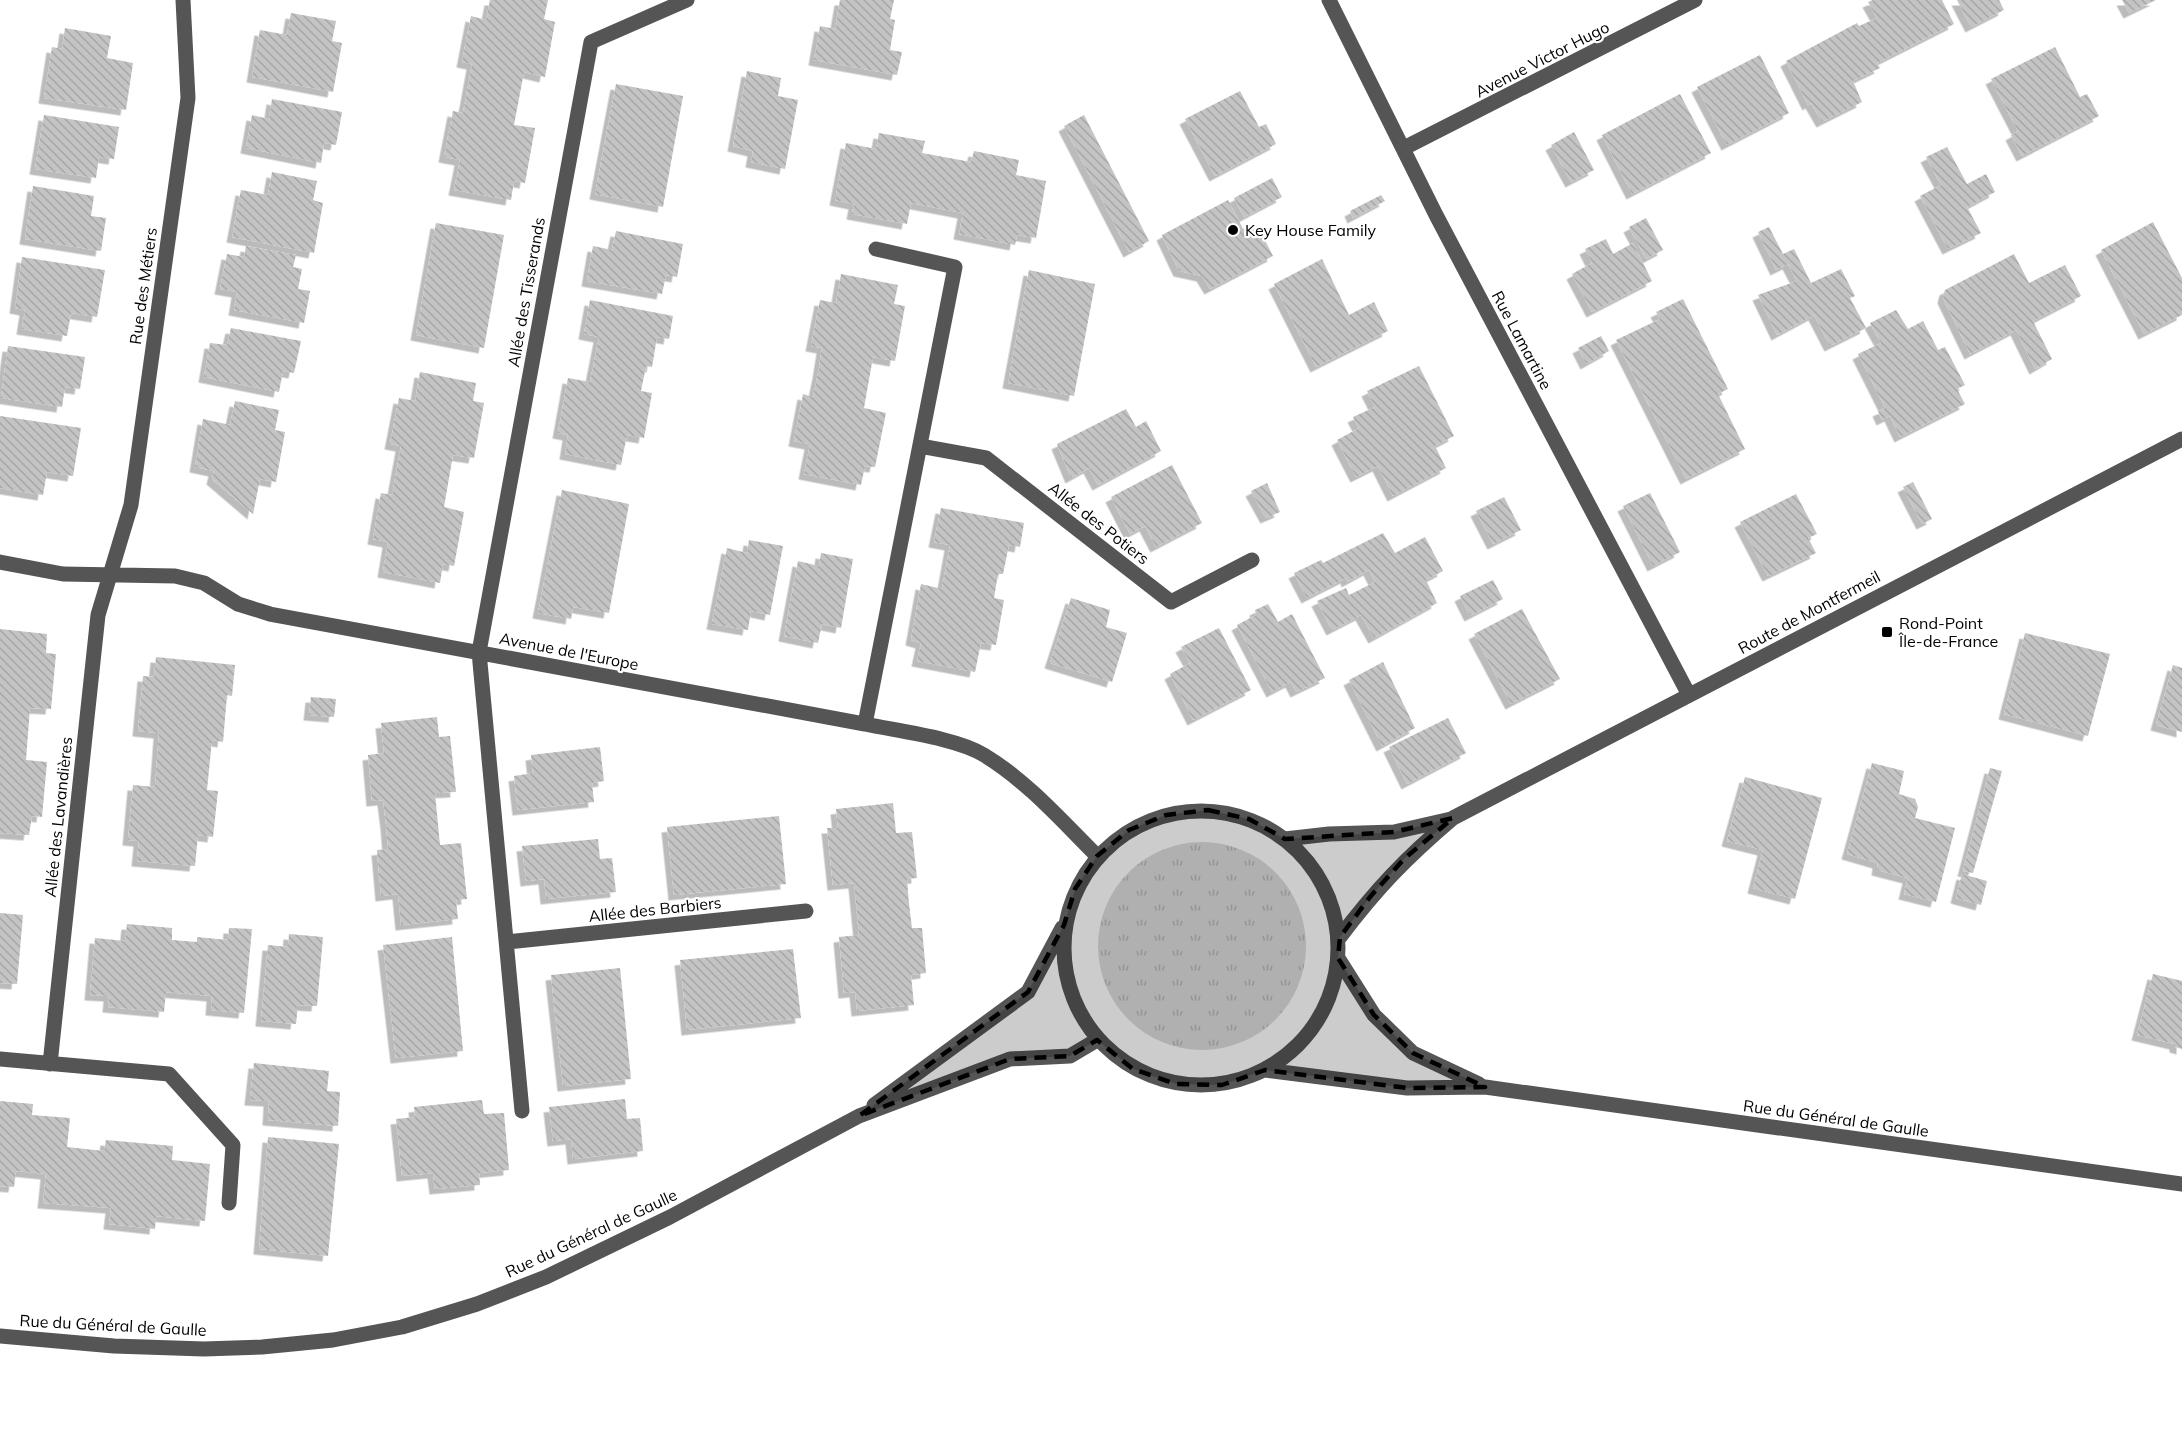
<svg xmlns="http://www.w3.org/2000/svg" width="2182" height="1446" font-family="Mulish,sans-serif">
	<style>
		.grass { fill: url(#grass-tufts) }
		.building { fill: url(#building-back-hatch); filter: url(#shadow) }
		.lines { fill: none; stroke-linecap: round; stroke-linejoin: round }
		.minor { stroke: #555; stroke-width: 15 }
		.marked { fill: #000; fill-opacity: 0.2; stroke: #000; stroke-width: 4.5; stroke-dasharray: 12 8; stroke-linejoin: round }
		.poi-dot { fill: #000; stroke: #fff; stroke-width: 2 }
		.labels { text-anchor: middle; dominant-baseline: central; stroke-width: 4.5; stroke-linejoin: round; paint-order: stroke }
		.street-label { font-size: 16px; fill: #000; stroke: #fff }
		.poi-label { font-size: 16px; fill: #000; stroke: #fff; text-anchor: start }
	</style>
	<defs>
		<pattern id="grass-tufts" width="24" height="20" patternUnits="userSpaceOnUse" patternTransform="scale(1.5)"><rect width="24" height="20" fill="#dcdcdc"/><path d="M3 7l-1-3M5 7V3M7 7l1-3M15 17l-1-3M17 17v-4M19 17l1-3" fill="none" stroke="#bbb"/></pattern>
		<pattern id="building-back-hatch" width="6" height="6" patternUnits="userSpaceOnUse" patternTransform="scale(1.5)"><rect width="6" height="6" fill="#c4c4c4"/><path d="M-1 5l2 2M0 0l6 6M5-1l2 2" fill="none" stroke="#a7a7a7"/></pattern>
		<filter id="shadow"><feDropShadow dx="-5.5" dy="5.5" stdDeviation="0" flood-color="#0004"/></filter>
	</defs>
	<rect width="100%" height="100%" fill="#fff"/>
	<path class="grass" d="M1098 946a104 104 0 1 1 208 0a104 104 0 1 1-208 0Z"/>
	<path class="building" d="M 490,0 L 548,0 L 544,19 L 555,22 L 545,77 L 524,72 L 514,125 L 535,128 L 525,183 L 514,181 L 511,200 L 454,190 L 460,160 L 444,157 L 453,111 L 463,113 L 472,64 L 462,62 L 471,16 L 486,20 Z
		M 840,0 L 894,0 L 890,19 L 895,20 L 890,50 L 902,52 L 897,75 L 814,60 L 820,26 L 835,29 Z
		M 1873,0 L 1942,0 L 1954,24 L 1877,63 L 1880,68 L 1853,81 L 1862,102 L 1822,122 L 1811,103 L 1808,105 L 1786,61 L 1857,23 L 1859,26 L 1877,18 L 1868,2 Z
		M 1957,0 L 1999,0 L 2004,10 L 1971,27 Z
		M 2122,0 L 2156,0 L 2129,13 Z
		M 291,13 L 336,21 L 332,41 L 342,43 L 333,92 L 252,77 L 260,30 L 287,35 Z
		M 65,28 L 111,36 L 107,58 L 133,63 L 126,110 L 44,98 L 52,47 L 62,49 Z
		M 2055,47 L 2080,97 L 2087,94 L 2099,116 L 2022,156 L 2011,135 L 2018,131 L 1991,79 Z
		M 1760,55 L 1789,113 L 1727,145 L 1697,87 Z
		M 747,71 L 781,78 L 778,96 L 798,100 L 785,169 L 751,162 L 753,151 L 733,146 Z
		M 616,84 L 683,96 L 663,207 L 595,194 Z
		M 1240,91 L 1259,127 L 1266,124 L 1276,144 L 1215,176 L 1185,119 Z
		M 1680,94 L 1711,153 L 1632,194 L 1602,135 Z
		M 272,99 L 342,112 L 336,145 L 324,143 L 321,163 L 246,148 L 252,115 L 269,119 Z
		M 44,115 L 119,127 L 114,159 L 99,157 L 96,178 L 35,169 Z
		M 1084,115 L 1149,241 L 1129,252 L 1064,126 Z
		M 1574,132 L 1594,170 L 1571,182 L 1551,145 Z
		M 879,133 L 925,141 L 922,153 L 971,162 L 974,151 L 1019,160 L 1016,175 L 1046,181 L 1036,238 L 1017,235 L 1015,245 L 959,234 L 963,213 L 911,203 L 907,224 L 852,214 L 854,204 L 835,200 L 846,143 L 876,149 Z
		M 1947,147 L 1967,184 L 1986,174 L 1995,192 L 1967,207 L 1981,233 L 1948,249 L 1920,196 L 1941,185 L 1926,157 Z
		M 272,172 L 317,181 L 313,200 L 323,203 L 314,253 L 232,237 L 241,190 L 268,195 Z
		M 1272,178 L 1282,197 L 1244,217 L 1234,198 Z
		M 33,186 L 94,196 L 91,216 L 106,218 L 101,251 L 25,239 Z
		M 1381,195 L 1385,201 L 1353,218 L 1350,211 Z
		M 1228,200 L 1243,229 L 1256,223 L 1273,256 L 1210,289 L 1202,276 L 1179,271 L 1162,235 Z
		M 1646,218 L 1663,250 L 1646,259 L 1629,227 Z
		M 2153,222 L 2182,278 L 2182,315 L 2144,334 L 2101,250 Z
		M 436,223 L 504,235 L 484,348 L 416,335 Z
		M 1769,227 L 1783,254 L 1794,249 L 1811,283 L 1841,269 L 1855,296 L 1850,298 L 1866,328 L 1830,346 L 1814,315 L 1777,335 L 1758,295 L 1797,281 L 1788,264 L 1776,270 L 1758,232 Z
		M 616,231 L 683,244 L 677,277 L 666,275 L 662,294 L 587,281 L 593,246 L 612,250 Z
		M 1606,239 L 1613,254 L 1633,243 L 1652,281 L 1592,312 L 1572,274 L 1592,263 L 1585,249 Z
		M 246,246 L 296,255 L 293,267 L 302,269 L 298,289 L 310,291 L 304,323 L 234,310 L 237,292 L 220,289 L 227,254 L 244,257 Z
		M 2014,254 L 2029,283 L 2065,265 L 2081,296 L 2033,321 L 2052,359 L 2035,369 L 2016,330 L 1970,354 L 1943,298 L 1945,290 Z
		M 22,257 L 105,270 L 97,317 L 71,313 L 67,336 L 22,329 L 25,310 L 15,308 Z
		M 1322,259 L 1349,315 L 1374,302 L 1388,331 L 1316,367 L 1274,284 Z
		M 1029,270 L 1095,284 L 1074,396 L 1008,383 Z
		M 841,274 L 898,285 L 894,304 L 905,306 L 895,361 L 873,357 L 864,408 L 886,413 L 875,467 L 865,466 L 861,485 L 804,474 L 810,444 L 794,441 L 803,394 L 813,397 L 818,373 L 822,348 L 811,346 L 820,300 L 836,303 Z
		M 1683,299 L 1728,389 L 1718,394 L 1745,449 L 1686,479 L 1616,340 L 1660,319 L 1656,312 Z
		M 590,300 L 673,316 L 669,339 L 657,337 L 652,367 L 646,366 L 641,391 L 652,393 L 644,438 L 627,435 L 621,465 L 565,454 L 568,435 L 558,433 L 568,378 L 590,382 L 599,337 L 584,334 Z
		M 1896,310 L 1908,329 L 1923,321 L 1938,350 L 1945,347 L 1965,385 L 1957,389 L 1965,404 L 1900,437 L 1890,416 L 1882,420 L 1878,411 L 1885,408 L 1858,354 L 1881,343 L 1870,323 Z
		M 231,328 L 301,341 L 294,373 L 283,371 L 279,392 L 204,377 L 210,343 L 227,345 Z
		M 1601,336 L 1609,351 L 1586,364 L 1578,348 Z
		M 8,346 L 85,357 L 80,389 L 65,387 L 62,407 L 1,398 Z
		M 1419,366 L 1454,436 L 1435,446 L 1446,468 L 1393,496 L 1378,466 L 1356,477 L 1337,440 L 1359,428 L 1353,417 L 1375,407 L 1367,391 Z
		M 420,372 L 476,383 L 473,401 L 484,403 L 474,458 L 453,455 L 444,507 L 464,512 L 454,566 L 443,564 L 440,583 L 383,572 L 388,542 L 373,539 L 381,493 L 392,495 L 401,446 L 390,444 L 399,398 L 415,401 Z
		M 235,401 L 279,410 L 275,430 L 285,432 L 276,482 L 260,479 L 253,514 L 212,479 L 214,471 L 195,467 L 203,419 L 230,425 Z
		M 1126,409 L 1136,427 L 1146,421 L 1161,451 L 1098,485 L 1089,468 L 1071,478 L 1057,444 Z
		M 0,416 L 81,428 L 73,476 L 47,472 L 43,495 L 0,488 Z
		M 1172,465 L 1202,523 L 1156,547 L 1145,526 L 1130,534 L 1111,497 Z
		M 1913,482 L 1932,519 L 1922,524 L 1903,487 Z
		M 1267,483 L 1280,512 L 1266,518 L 1251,491 Z
		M 562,490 L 629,504 L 609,613 L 573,607 L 571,619 L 538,613 Z
		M 1650,493 L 1680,552 L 1653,566 L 1623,506 Z
		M 1796,494 L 1817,534 L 1808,538 L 1816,553 L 1768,576 L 1740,522 Z
		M 1504,497 L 1521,530 L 1493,544 L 1476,511 Z
		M 941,508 L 1024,523 L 1020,547 L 1009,545 L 1003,574 L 998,574 L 994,598 L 1004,600 L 996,645 L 981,643 L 975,672 L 917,661 L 921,643 L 911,640 L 921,584 L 942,589 L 950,545 L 934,542 Z
		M 1383,533 L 1395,553 L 1425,537 L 1443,571 L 1426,580 L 1437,603 L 1374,638 L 1361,615 L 1332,630 L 1317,601 L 1346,588 L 1349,595 L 1375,582 L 1369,570 L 1347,582 L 1346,578 L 1307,598 L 1294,573 L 1321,560 L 1323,563 Z
		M 749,540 L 783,546 L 770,615 L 751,611 L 748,630 L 712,624 L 727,548 L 747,553 Z
		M 821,553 L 853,559 L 841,628 L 822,624 L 818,643 L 784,636 L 798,561 L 819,566 Z
		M 1493,580 L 1503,599 L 1470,616 L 1460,596 Z
		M 1071,598 L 1110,610 L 1106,627 L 1127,633 L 1112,682 L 1050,663 Z
		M 1268,604 L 1278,622 L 1292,614 L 1325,678 L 1296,692 L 1291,682 L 1272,692 L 1237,625 L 1256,615 L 1255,610 Z
		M 1522,609 L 1560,679 L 1511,704 L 1474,634 Z
		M 1219,628 L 1251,690 L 1193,720 L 1170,674 L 1190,663 L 1181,647 Z
		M 0,629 L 47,634 L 46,653 L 56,654 L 51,709 L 30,708 L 26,760 L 47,762 L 42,817 L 32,816 L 29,835 L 0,833 Z
		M 2025,633 L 2110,654 L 2088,736 L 2004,714 Z
		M 156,657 L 235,665 L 232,696 L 227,695 L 223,742 L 212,740 L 207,790 L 218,791 L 213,837 L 198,835 L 195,866 L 137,861 L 139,841 L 128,840 L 133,785 L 155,787 L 159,733 L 138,731 L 143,676 L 154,677 Z
		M 1383,662 L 1415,728 L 1382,746 L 1349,680 Z
		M 2173,665 L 2182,668 L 2182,732 L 2156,725 Z
		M 311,697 L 336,699 L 334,717 L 309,715 Z
		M 437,717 L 439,737 L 450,736 L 456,792 L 435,793 L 440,845 L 461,843 L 467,899 L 456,900 L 458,919 L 401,925 L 398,894 L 381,896 L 377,850 L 388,849 L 386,824 L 383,800 L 372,801 L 368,755 L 384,753 L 381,723 Z
		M 1448,718 L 1466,753 L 1407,784 L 1389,747 Z
		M 600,747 L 604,781 L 592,783 L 594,802 L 518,810 L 514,776 L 533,773 L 531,755 Z
		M 1872,763 L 1904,771 L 1899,794 L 1915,799 L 1918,807 L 1915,818 L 1955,828 L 1936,902 L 1904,894 L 1908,878 L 1877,870 L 1878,863 L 1847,854 Z
		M 1990,768 L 2002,771 L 1973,873 L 1963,871 Z
		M 1745,777 L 1822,798 L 1795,899 L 1753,888 L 1763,850 L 1727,841 Z
		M 893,803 L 896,833 L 912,832 L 917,878 L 907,879 L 909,904 L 912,928 L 922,928 L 926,973 L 911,975 L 914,1005 L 857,1011 L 855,992 L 844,993 L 839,937 L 859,935 L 854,883 L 833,885 L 827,828 L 838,828 L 836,809 Z
		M 779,816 L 786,884 L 674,895 L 667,827 Z
		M 598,839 L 600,859 L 612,858 L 616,892 L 546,899 L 544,879 L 526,881 L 522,846 Z
		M 1962,874 L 1987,881 L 1981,905 L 1956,898 Z
		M 0,913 L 23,915 L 17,984 L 0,983 Z
		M 127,924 L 172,928 L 172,940 L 197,942 L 197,937 L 228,940 L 229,928 L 252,929 L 244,1013 L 211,1010 L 212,996 L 166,992 L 164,1012 L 108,1007 L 109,996 L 90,995 L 95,938 L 125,941 Z
		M 289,934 L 323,937 L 317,1006 L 298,1005 L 296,1024 L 261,1021 L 268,945 L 288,947 Z
		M 452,937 L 463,1051 L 396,1058 L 383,945 Z
		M 793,949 L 801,1018 L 687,1030 L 680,960 Z
		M 620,968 L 631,1079 L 563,1086 L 551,975 Z
		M 2153,974 L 2182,981 L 2182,1049 L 2175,1047 L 2175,1044 L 2137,1035 Z
		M 254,1063 L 329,1071 L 327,1091 L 340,1092 L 338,1126 L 268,1120 L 269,1101 L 250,1100 Z
		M 625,1099 L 627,1119 L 640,1118 L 643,1151 L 573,1159 L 571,1139 L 553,1141 L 549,1107 Z
		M 482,1100 L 484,1114 L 504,1113 L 509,1170 L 479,1173 L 480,1185 L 435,1189 L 433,1173 L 402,1176 L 396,1119 L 415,1117 L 414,1107 Z
		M 0,1101 L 33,1104 L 32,1115 L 70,1118 L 67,1147 L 104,1151 L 106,1140 L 173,1146 L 172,1160 L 210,1164 L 205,1221 L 156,1216 L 155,1229 L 109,1224 L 111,1208 L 43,1203 L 46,1174 L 16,1171 L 14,1187 L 0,1186 Z
		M 268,1137 L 339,1144 L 328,1256 L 259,1249 Z"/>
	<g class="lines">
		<path class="minor" d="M 1329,0 L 1436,215 L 1689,695
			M 1404,148 L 1695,0
			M 920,446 L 986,458 L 1171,602 L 1252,560
			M 0,562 L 63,574 L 175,576 L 204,583 L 238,604 L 270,614 L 865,724 C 897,731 957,738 984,755 C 1027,781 1062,821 1097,856
			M 865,724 L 955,267 L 876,249
			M1064 948a137 137 0 1 1 274 0a137 137 0 1 1-274 0Z
			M 1285,839 L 1329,834 L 1394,832 L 1451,819
			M 1340,937 C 1377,888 1406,858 1453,818 L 2182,439
			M 507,942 L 806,911
			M 1338,958 L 1374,1015 L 1413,1053 L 1479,1084
			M 0,1059 L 169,1074 L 233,1145 L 229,1203
			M 50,1064 L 98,615 L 131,505 L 188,98 L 183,0
			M 1265,1070 L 1407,1088 L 1485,1087 L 2182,1184
			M 874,1105 L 1028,992 L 1062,928
			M 522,1111 L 479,652 L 591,42 L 687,0
			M 0,1336 L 114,1346 L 204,1349 L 262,1347 L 333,1340 L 402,1327 L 477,1304 L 546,1277 L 670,1217 L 859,1116 L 1010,1059 L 1070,1056 L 1097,1040"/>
	</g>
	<path class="marked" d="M 1208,810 L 1249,819 L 1285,839 L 1394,832 L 1453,818 L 1404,859 L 1370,897 L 1340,937 L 1338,958 L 1374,1015 L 1413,1053 L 1485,1087 L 1407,1088 L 1265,1070 L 1222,1085 L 1176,1084 L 1133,1069 L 1097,1040 L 1070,1056 L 1010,1059 L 859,1116 L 1028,992 L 1064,925 L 1075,889 L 1097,856 L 1129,830 L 1166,815 Z"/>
	<g class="poi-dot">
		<circle cx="1233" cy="230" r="6"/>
		<rect x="1881" y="626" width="12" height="12" rx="3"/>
	</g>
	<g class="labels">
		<g class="street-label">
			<text transform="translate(1542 59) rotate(-27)">Avenue Victor Hugo</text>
			<text transform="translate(143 286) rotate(-82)">Rue des Métiers</text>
			<text transform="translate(526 292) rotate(-80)">Allée des Tisserands</text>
			<text transform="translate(1522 340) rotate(62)">Rue Lamartine</text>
			<text transform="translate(1099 523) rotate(38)">Allée des Potiers</text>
			<text transform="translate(1809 612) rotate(-28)">Route de Montfermeil</text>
			<text transform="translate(569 651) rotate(11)">Avenue de l'Europe</text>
			<text transform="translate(58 817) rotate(-84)">Allée des Lavandières</text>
			<text transform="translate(655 909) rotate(-6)">Allée des Barbiers</text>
			<text transform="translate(1836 1118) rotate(8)">Rue du Général de Gaulle</text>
			<text transform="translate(591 1233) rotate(-25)">Rue du Général de Gaulle</text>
			<text transform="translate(113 1325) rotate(3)">Rue du Général de Gaulle</text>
		</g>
		<g class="poi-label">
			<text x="1245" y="230">Key House Family</text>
			<text x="1899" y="623">Rond-Point<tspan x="1899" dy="18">Île-de-France</tspan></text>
		</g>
	</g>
</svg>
